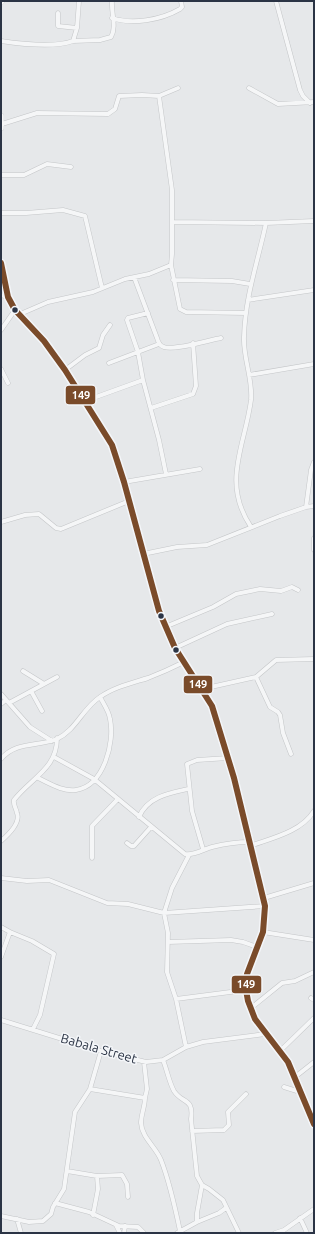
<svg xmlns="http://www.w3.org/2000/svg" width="315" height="1234" font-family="Ubuntu,sans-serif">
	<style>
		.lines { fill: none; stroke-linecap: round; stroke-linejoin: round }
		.minor-casing { stroke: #c4c6c8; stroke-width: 5 }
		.major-casing { stroke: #c2c5c8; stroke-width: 6 }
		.minor { stroke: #f5f6f7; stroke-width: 4 }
		.major { stroke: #f8f8f8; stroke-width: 5.5 }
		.bus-1-casing { stroke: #f4f6f9; stroke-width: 9 }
		.bus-1 { stroke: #7a4b2a; stroke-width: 6 }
		.bus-dot { fill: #2b3445; stroke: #f4f6f9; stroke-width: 1.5 }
		.labels { text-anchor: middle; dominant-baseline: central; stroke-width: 3; stroke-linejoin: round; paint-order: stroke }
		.street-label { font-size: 13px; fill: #2b3445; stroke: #f4f6f9 }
		.line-badge { stroke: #f4f6f9; stroke-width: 1.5 }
		.badge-label { font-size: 11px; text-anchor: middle; font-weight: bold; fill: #fff }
	</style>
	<rect width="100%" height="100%" fill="#e6e8ea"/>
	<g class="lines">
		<defs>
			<path id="minor" d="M 276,1 L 300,90 L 303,96 L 310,103
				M 58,13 L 58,26 L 77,28
				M 112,18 C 132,25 161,20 180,9 L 182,7 L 181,1
				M 1,41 C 21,44 54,48 73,41 L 77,28 L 79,1
				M 73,41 L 100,40 L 111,37 C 117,27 111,13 112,1
				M 249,88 L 278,104 L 314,102
				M 2,124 L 37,113 L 108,114 L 115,109 L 119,96 L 142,95 L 159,96 L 178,88
				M 1,175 L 24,175 L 47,164 L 71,167
				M 1,213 L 26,213 L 63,210 L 85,216 L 102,288
				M 172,222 L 266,223 L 314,221
				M 171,265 L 180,309 L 186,312 L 246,313
				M 134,277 L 157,338 C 158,342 160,346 164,347 C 174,351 209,340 221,338
				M 173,280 L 232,281 L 250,284
				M 1,295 L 8,297
				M 248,300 L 314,290
				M 18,315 L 48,302 L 93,292 L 125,279 L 149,274 L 171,265 L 172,254 L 172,190 L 159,96
				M 1,330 L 15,310
				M 109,363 L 159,344
				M 1,369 L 8,383
				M 65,370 L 85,355 L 99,348 L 103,335 L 110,325
				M 249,375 L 314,364
				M 143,380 L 159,440 L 166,474
				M 85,401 L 143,380 L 138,352 L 127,320 L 128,318 L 148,313
				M 151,408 L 193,394 L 196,386 L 193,343
				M 124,482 L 200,469
				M 306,507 L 311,470 L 314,462
				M 1,522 L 25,515 L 39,514 L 56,528 L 61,529 L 129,501
				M 251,527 C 221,482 245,446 251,400 C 253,379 243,358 244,337 C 245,297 258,261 266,223
				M 314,538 L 314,550
				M 143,554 L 177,547 L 207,545 L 280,516 L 306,507 L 314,506
				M 165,627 L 213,607 L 236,594 L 260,589 L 281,591 L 292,587 L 298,590
				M 175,648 L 227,624 L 272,614
				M 23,671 L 44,684
				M 256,677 L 270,707 L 278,712 L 280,715 L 283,733 L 291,754
				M 202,689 L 256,677 L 276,660 L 314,659
				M 31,691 L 42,711
				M 1,694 L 30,727 L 52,741
				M 9,703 L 57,677
				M 1,704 L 6,700
				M 54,757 L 94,779 L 185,854 C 193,856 204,849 212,847 C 224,844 237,842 250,842
				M 1,759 C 16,741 38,747 57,739 C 76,730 83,708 100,697 C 114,687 132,683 148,678 C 161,673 172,668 184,662
				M 38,778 C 49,783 63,792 76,790 C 104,786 115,742 110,719 C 109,711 103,703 100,697
				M 139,817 C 147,797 169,793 188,789
				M 1,841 C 8,835 21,823 17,813 C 16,808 13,805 14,800 C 31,778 57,769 57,738
				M 127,843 L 131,846 L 134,846 L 151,827
				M 250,846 C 272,838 301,832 314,811
				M 203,849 L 192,811 L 187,764 L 197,760 L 228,758
				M 92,858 L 92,826 L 118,799
				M 1,878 L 27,881 L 49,880 L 107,903 L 128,904 L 164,913 L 265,906
				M 264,898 L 314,883
				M 1,927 L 10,932 L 1,957
				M 10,932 L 32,941 L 54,954 L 40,1015 L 33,1029
				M 263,932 L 314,940
				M 168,942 L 231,940 L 243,942 L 257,947
				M 311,998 L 314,1000
				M 176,999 L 246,990
				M 251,1008 L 282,983 L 295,981 L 314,972
				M 1,1020 L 101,1051 L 146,1062 L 163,1060 L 186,1047 L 203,1042 L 265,1034
				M 186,1047 L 176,999 L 167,972 L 168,933 L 164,913 L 172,888 L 189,855
				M 280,1051 L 314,1018
				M 163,1060 C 167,1070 169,1082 174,1091 C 182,1104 194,1097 191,1119 L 197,1176 L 202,1185 L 209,1189 L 223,1200 L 239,1233
				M 144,1062 L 147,1089 L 145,1098
				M 295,1077 L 314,1062
				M 284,1087 L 300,1092
				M 90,1089 L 145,1098 C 145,1106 141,1115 141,1123 C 142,1138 156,1147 161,1160 C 170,1183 175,1207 180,1231
				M 192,1131 L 224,1130 L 229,1125 L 228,1112 L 246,1094
				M 67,1171 L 97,1176 L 122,1175 L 127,1184 L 128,1197
				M 55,1203 L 89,1212 L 119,1226 L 138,1227 L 144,1233
				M 93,1215 L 98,1189 L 97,1176
				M 1,1216 L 29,1222 L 43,1221 L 51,1214 L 53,1207 L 64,1189 L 75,1112 L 90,1089 L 101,1051
				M 300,1218 L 307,1233
				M 17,1219 L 21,1233
				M 197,1222 L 197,1213 L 202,1185
				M 116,1225 L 120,1233
				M 124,1233 L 125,1226
				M 177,1233 L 197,1222 L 219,1213 L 226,1208
				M 275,1233 L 284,1230 L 314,1209"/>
			<path id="major" d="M 1,2 L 2,1
				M 1,116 L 1,128
				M 1,263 L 8,297 L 15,310 L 44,341 L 65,370 L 112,445 L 124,482 L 159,611 L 175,648 L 212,706 L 234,778 L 265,906 L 263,932 L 247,974 L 246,990 L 248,1001 L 255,1019 L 288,1062 L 314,1124"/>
		</defs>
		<use href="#minor" class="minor-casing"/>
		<use href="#major" class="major-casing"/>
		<use href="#minor" class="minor"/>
		<use href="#major" class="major"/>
		<defs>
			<path id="bus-1" d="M 1,263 L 8,297 L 15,310 L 44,341 L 65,370 L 112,445 L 124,482 L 159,611 L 175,648 L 212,706 L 234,778 L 265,906 L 263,932 L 247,974 L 246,990 L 248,1001 L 255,1019 L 288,1062 L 314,1124"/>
		</defs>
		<use href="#bus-1" class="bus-1-casing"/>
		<use href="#bus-1" class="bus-1"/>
	</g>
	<g class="bus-dot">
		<circle cx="15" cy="310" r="3.5"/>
		<circle cx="161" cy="616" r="3.5"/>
		<circle cx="176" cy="650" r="3.5"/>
	</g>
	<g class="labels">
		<g class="street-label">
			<text transform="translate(99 1048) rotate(16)">Babala Street</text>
		</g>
	</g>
	<g class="line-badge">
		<rect x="65" y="385" width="31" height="20" rx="4" fill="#7a4b2a"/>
		<rect x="183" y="675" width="30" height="19" rx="4" fill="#7a4b2a"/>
		<rect x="231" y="975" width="31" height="19" rx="4" fill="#7a4b2a"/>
	</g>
	<g class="badge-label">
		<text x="81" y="399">149</text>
		<text x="198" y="688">149</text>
		<text x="246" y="988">149</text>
	</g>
	<rect width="315" height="1234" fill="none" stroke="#2b3445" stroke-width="4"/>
</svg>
